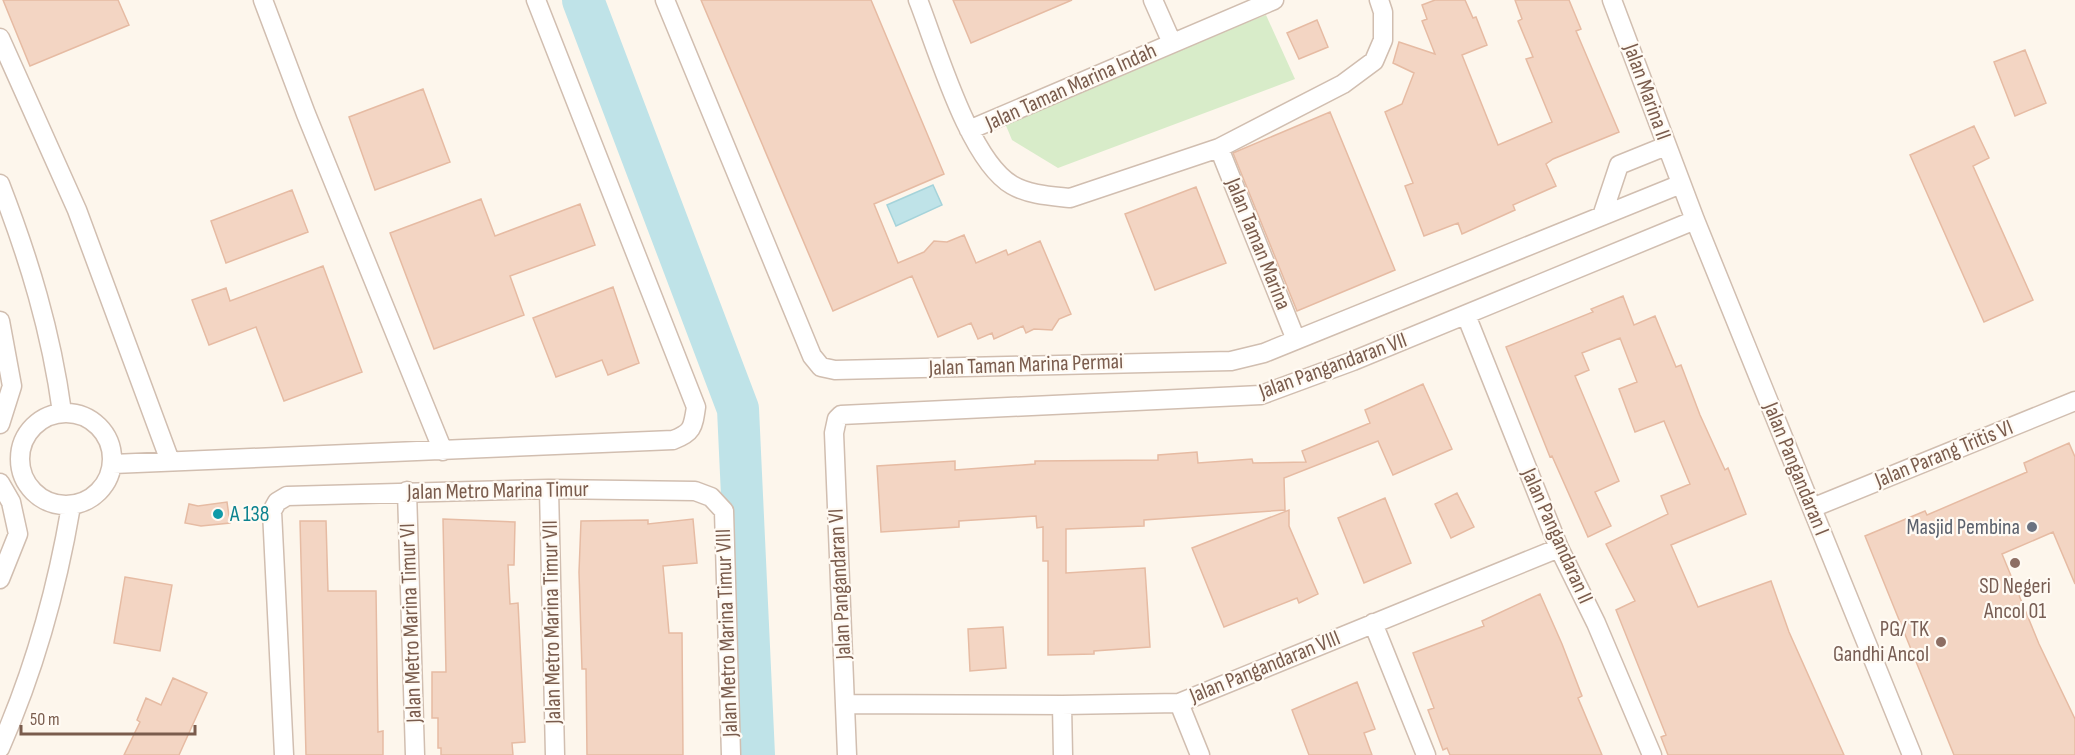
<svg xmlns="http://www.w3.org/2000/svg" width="2075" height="755" font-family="'Sofia Sans Condensed',sans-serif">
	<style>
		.green { fill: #d8ecc9 }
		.water { fill: #bfe3e8; stroke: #a5d3da; stroke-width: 1.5 }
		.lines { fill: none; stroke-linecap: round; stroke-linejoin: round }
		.river { stroke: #bfe3e8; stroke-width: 42 }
		.building { fill: #f3d5c3; stroke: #e6bba3; stroke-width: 1.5 }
		.street-casing { stroke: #d1beb0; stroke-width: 21 }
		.street { stroke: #fff; stroke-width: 18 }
		.culture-dot { fill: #0f9aa8; stroke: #fffaf3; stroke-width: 2 }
		.worship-dot { fill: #6b7280; stroke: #fffaf3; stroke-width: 2 }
		.education-dot { fill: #8d6e63; stroke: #fffaf3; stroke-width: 2 }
		.labels { text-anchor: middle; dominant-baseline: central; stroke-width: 4.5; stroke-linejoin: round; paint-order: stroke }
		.street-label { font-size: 22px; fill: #7a5c4d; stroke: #fffaf3 }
		.culture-label { font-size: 22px; fill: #0d838f; stroke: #fffaf3; text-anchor: start }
		.worship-label { font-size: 22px; fill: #5b616d; stroke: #fffaf3; text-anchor: end }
		.education-label { font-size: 22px; fill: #785e54; stroke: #fffaf3 }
	</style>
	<rect width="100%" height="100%" fill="#fdf6ec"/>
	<path class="green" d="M 1266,15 L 1295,79 L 1058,168 L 1012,140 L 1002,116 Z"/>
	<path class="water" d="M 933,185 L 942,205 L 896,226 L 887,205 Z"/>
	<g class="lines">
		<path class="river" d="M 583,0 L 738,409 L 754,755"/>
	</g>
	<path class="building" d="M 3,0 L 118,0 L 129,25 L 30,66 Z
		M 701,0 L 871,0 L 944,174 L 874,204 L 898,263 L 924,252 L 934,241 L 947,242 L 964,235 L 976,263 L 1006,250 L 1008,255 L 1040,241 L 1071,314 L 1059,319 L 1052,330 L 1034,329 L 1026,333 L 1023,326 L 994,339 L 992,333 L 978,339 L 971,323 L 938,337 L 912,276 L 833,311 Z
		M 953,0 L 1072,0 L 971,43 Z
		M 1435,0 L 1465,0 L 1473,18 L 1476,17 L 1487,45 L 1462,55 L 1498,145 L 1552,122 L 1526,59 L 1533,57 L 1518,21 L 1522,19 L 1515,0 L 1569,0 L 1581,29 L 1576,31 L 1619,132 L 1553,159 L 1546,164 L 1556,186 L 1513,205 L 1515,210 L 1462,234 L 1458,223 L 1424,236 L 1405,186 L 1413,183 L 1385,112 L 1402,104 L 1414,73 L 1393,63 L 1399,42 L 1435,54 L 1422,21 L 1427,19 L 1422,5 Z
		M 1317,20 L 1328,47 L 1299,59 L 1287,33 Z
		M 2025,50 L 2046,103 L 2015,116 L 1994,62 Z
		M 423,89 L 450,162 L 375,190 L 349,117 Z
		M 1330,112 L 1395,270 L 1297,311 L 1233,153 Z
		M 1974,126 L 1989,158 L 1973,166 L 2033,300 L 1984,322 L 1910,155 Z
		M 1196,187 L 1226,263 L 1155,290 L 1125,214 Z
		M 292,190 L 308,232 L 226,263 L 211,221 Z
		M 481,199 L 495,236 L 580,204 L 595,245 L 510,276 L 524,315 L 434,349 L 390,233 Z
		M 323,266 L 362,372 L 284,401 L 256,327 L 209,345 L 192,300 L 226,288 L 230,301 Z
		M 613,287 L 639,363 L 608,375 L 602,360 L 556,377 L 533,318 Z
		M 1623,296 L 1634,325 L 1655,316 L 1676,367 L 1681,365 L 1700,415 L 1725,470 L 1728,468 L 1746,514 L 1671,545 L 1698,607 L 1771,581 L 1789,632 L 1844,755 L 1668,755 L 1661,737 L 1666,735 L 1616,610 L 1635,601 L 1606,544 L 1668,514 L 1661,496 L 1690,484 L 1664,421 L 1635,432 L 1619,389 L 1637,382 L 1620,338 L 1582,353 L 1589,370 L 1575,376 L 1619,481 L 1595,492 L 1611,526 L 1588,537 L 1552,456 L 1550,457 L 1506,347 L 1593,312 L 1591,309 Z
		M 1423,384 L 1452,449 L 1393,475 L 1378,441 L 1284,478 L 1285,510 L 1144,520 L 1144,526 L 1066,529 L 1066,573 L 1145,568 L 1150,647 L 1094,651 L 1094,654 L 1048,655 L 1048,561 L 1043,561 L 1043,527 L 1037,528 L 1036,516 L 959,521 L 959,527 L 881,532 L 877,466 L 955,461 L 955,470 L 1035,464 L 1035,461 L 1158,460 L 1158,455 L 1197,452 L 1198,463 L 1252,459 L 1253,463 L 1306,462 L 1302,451 L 1370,423 L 1365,410 Z
		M 2069,443 L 2075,457 L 2075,584 L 2053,532 L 2002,554 L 2039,644 L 2075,719 L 2075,755 L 1954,755 L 1865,536 L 1925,511 L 1927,515 L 2027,472 L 2024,463 Z
		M 1457,493 L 1474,527 L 1451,538 L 1435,504 Z
		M 1385,498 L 1411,563 L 1364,583 L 1338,518 Z
		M 227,502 L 230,523 L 201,526 L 185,523 L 189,504 L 198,506 Z
		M 1289,510 L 1289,526 L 1318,594 L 1299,603 L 1297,598 L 1224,627 L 1192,548 Z
		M 443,519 L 515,522 L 514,565 L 508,565 L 510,604 L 518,603 L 525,742 L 512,743 L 513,755 L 441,755 L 441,748 L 438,748 L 438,718 L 432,718 L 432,672 L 446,672 Z
		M 693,519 L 697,563 L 663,566 L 669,633 L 682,633 L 683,755 L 587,755 L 586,669 L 582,669 L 579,572 L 581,521 L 648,520 L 648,524 Z
		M 300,521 L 326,521 L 328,591 L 376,591 L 378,732 L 383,731 L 383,755 L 306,755 Z
		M 125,577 L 172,585 L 160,651 L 114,643 Z
		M 1540,594 L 1562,644 L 1582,696 L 1578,698 L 1602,755 L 1450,755 L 1447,748 L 1443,750 L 1428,710 L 1434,708 L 1413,653 L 1484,626 L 1482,621 Z
		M 1003,627 L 1006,668 L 970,671 L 968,629 Z
		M 173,678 L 207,693 L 179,755 L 124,755 L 140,722 L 137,720 L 146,698 L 161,705 Z
		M 1357,682 L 1375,729 L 1364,733 L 1372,755 L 1309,755 L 1292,710 Z"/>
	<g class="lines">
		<defs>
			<path id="street" d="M 263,0 L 306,114 L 443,451
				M 665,0 L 812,356 L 821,367 L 835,370 L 1231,361 L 1264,353 L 1681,184
				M 918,0 C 937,48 969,160 1012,185 C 1029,195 1052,196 1070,198 L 1219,148 L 1343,84 L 1374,61 L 1383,40 L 1383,12 L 1379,0
				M 1153,0 L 1172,43
				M 1612,0 L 1695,220 L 1912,755
				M 0,38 L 77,210 L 170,461
				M 969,130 L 1274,0
				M 1219,148 L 1296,340
				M 0,184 C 29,259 51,331 62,412
				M 1603,213 L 1619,165 L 1666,146
				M 1466,315 L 1559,548 L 1596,623 L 1652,755
				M 0,321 L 12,386 L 0,424
				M20 459a46 46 0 1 1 92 0a46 46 0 1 1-92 0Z
				M 113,464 L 673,440 C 692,433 693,428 696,407 L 536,0
				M 0,483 L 11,502 L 18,534 L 0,579
				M 549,489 L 555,755
				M 407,491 L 415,755
				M 1812,508 L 2075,401
				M 1373,623 L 1426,755
				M 1179,703 L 1200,755
				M 846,704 L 1062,705 L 1179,703 L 1559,548
				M 1062,705 L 1063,755
				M 0,748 C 34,671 57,589 71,506
				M 284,755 L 272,511 L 277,502 L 287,496 L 549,489 L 695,491 L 711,497 L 724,511 L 731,755
				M 847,755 L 834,433 L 837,419 L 841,415 L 1261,395 L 1353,361 L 1695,220"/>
		</defs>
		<use href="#street" class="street-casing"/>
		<use href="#street" class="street"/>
	</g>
	<circle class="culture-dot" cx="218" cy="514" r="6"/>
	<circle class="worship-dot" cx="2032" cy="527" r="6"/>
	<g class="education-dot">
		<circle cx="2015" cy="563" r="6"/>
		<circle cx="1941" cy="642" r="6"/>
	</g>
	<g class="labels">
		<g class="street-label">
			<text transform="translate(1071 87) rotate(-24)">Jalan Taman Marina Indah</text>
			<text transform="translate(1647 92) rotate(70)">Jalan Marina II</text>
			<text transform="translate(1258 244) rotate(68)">Jalan Taman Marina</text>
			<text transform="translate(1026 365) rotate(-2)">Jalan Taman Marina Permai</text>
			<text transform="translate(1333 366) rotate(-20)">Jalan Pangandaran VII</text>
			<text transform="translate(1944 454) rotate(-22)">Jalan Parang Tritis VI</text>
			<text transform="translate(1796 469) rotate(68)">Jalan Pangandaran I</text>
			<text transform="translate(498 491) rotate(-1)">Jalan Metro Marina Timur</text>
			<text transform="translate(1557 536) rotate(66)">Jalan Pangandaran II</text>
			<text transform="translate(840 584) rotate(-93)">Jalan Pangandaran VI</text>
			<text transform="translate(552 622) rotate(-91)">Jalan Metro Marina Timur VII</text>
			<text transform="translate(411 623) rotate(-92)">Jalan Metro Marina Timur VI</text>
			<text transform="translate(727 633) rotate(-92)">Jalan Metro Marina Timur VIII</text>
			<text transform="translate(1265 667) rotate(-22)">Jalan Pangandaran VIII</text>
		</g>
		<g class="culture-label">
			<text x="230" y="514">A 138</text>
		</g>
		<g class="worship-label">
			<text x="2020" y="527">Masjid Pembina</text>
		</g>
		<g class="education-label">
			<text x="2015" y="586">SD Negeri<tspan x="2015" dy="25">Ancol 01</tspan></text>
			<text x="1929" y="629" text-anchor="end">PG/ TK<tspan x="1929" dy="25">Gandhi Ancol</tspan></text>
		</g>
	</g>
	<path d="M21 725v9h174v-9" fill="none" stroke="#7a5c4d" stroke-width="3"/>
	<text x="30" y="725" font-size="18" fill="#7a5c4d" stroke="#fffaf3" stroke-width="4.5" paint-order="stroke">50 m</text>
</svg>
